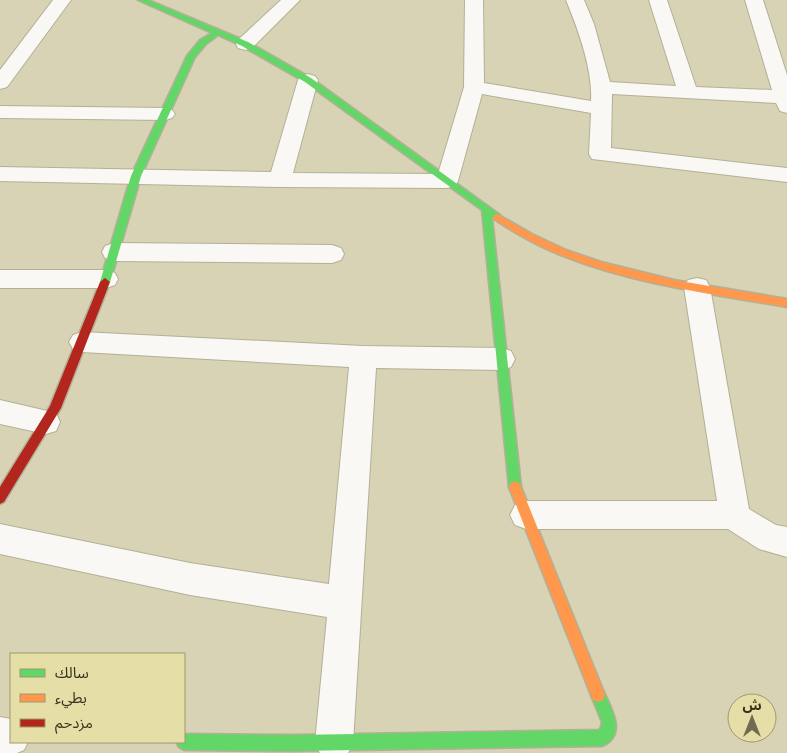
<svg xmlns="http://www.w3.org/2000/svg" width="787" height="753" font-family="Lato,'Noto Sans Arabic',sans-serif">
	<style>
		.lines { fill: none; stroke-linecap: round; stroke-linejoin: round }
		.street-casing { stroke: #b3b097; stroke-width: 2 }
		.fast-casing { stroke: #b3b097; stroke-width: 3 }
		.slow-casing { stroke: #b3b097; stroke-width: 3 }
		.jam-casing { stroke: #b3b097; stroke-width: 3 }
		.street { fill: #f9f8f4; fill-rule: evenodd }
		.fast { fill: #63d668; fill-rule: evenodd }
		.slow { fill: #ff974d; fill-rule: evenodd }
		.jam { fill: #b3261e; fill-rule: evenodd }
	</style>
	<rect width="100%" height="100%" fill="#d7d3b4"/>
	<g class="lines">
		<defs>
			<path id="street" d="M 53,0 L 71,0 L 7,87 L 0,89 L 0,70 Z
				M 281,0 L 300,0 L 252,48 L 245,50 L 238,48 L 236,44 L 238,40 Z
				M 465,0 L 483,0 L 484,83 L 591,101 C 593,70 578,29 566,0 L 584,0 L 594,24 L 610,82 L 676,86 L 649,0 L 667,0 L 696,87 L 772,90 L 745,0 L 763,0 L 787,75 L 787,113 L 780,111 L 776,103 L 612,94 L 611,148 L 787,168 L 787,182 L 592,159 L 589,154 L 591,113 L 482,94 L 458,181 L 455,186 L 447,188 L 280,187 L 0,181 L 0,167 L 271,172 L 298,80 L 301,76 L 308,74 L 315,76 L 318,80 L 293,173 L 438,174 L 464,87 Z
				M 0,106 L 165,108 L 172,110 L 175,114 L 172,118 L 165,120 L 0,118 Z
				M 114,243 L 332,245 L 341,248 L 344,254 L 341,260 L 332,263 L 114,261 L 105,258 L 102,252 L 105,246 Z
				M 0,270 L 106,270 L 115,273 L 118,279 L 115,285 L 106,288 L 0,288 Z
				M 697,278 L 706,280 L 710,287 L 749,509 L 776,525 L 787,527 L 787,557 L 759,549 L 728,529 L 526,529 L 515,525 L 510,515 L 515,505 L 526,501 L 717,501 L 684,287 L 688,280 Z
				M 82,332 L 363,346 L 501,348 L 511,351 L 515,359 L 511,367 L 501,370 L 376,368 L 353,743 L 348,753 L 320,753 L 315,743 L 327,617 L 190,595 L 0,554 L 0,524 L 190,563 L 329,584 L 349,367 L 82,352 L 73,349 L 69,342 L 73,335 Z
				M 0,400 L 56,413 L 60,422 L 56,431 L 46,434 L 0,424 Z
				M 0,717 L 11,719 L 11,742 L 28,742 L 24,750 L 17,753 L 0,753 Z"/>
			<path id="fast" d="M 138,0 L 148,0 L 248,42 L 311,78 L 500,215 L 500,219 L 497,220 L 492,218 L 521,487 L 519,491 L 515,493 L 511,491 L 509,487 L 482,210 L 305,82 L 242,46 L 218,35 L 206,44 L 195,57 L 141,176 L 110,282 L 105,286 L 101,285 L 100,282 L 131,176 L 187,56 L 200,40 L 212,33 Z
				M 598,688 L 603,690 C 611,708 628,735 602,746 L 295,751 L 184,750 L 179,747 L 176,742 L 184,742 L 184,734 L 295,735 L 599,730 L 601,727 L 602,722 L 591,695 L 593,690 Z"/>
			<path id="slow" d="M 497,214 L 532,234 L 566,250 L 601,262 L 674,280 L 787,299 L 787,307 C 711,294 633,284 561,255 C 537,246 515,233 494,219 L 492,217 Z
				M 515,481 L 519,483 L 521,487 L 605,695 L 603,700 L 598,702 L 593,700 L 509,487 L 511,483 Z"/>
			<path id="jam" d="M 105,278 L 110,282 L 61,408 L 4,502 L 0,504 L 0,487 L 50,406 L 100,282 Z"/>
		</defs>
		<use href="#street" class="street-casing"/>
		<use href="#fast" class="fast-casing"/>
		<use href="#slow" class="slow-casing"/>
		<use href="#jam" class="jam-casing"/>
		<use href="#street" class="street"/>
		<use href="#fast" class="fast"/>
		<use href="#slow" class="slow"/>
		<use href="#jam" class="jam"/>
	</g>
	<rect x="10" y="653" width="175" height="90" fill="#e5dea6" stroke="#9f9a6f"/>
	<rect x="20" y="669" width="25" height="8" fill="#63d668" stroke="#9f9a6f"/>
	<text x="55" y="678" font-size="15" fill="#36331c">سالك</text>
	<rect x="20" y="694" width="25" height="8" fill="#ff974d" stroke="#9f9a6f"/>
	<text x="55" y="703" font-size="15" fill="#36331c">بطيء</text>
	<rect x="20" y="719" width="25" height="8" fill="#b3261e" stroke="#9f9a6f"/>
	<text x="55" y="728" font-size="15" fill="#36331c">مزدحم</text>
	<g transform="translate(752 718)"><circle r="24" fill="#e5dea6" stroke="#9f9a6f"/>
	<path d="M0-4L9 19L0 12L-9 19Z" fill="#6e6b51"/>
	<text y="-8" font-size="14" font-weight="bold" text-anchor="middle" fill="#36331c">ش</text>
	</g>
</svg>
